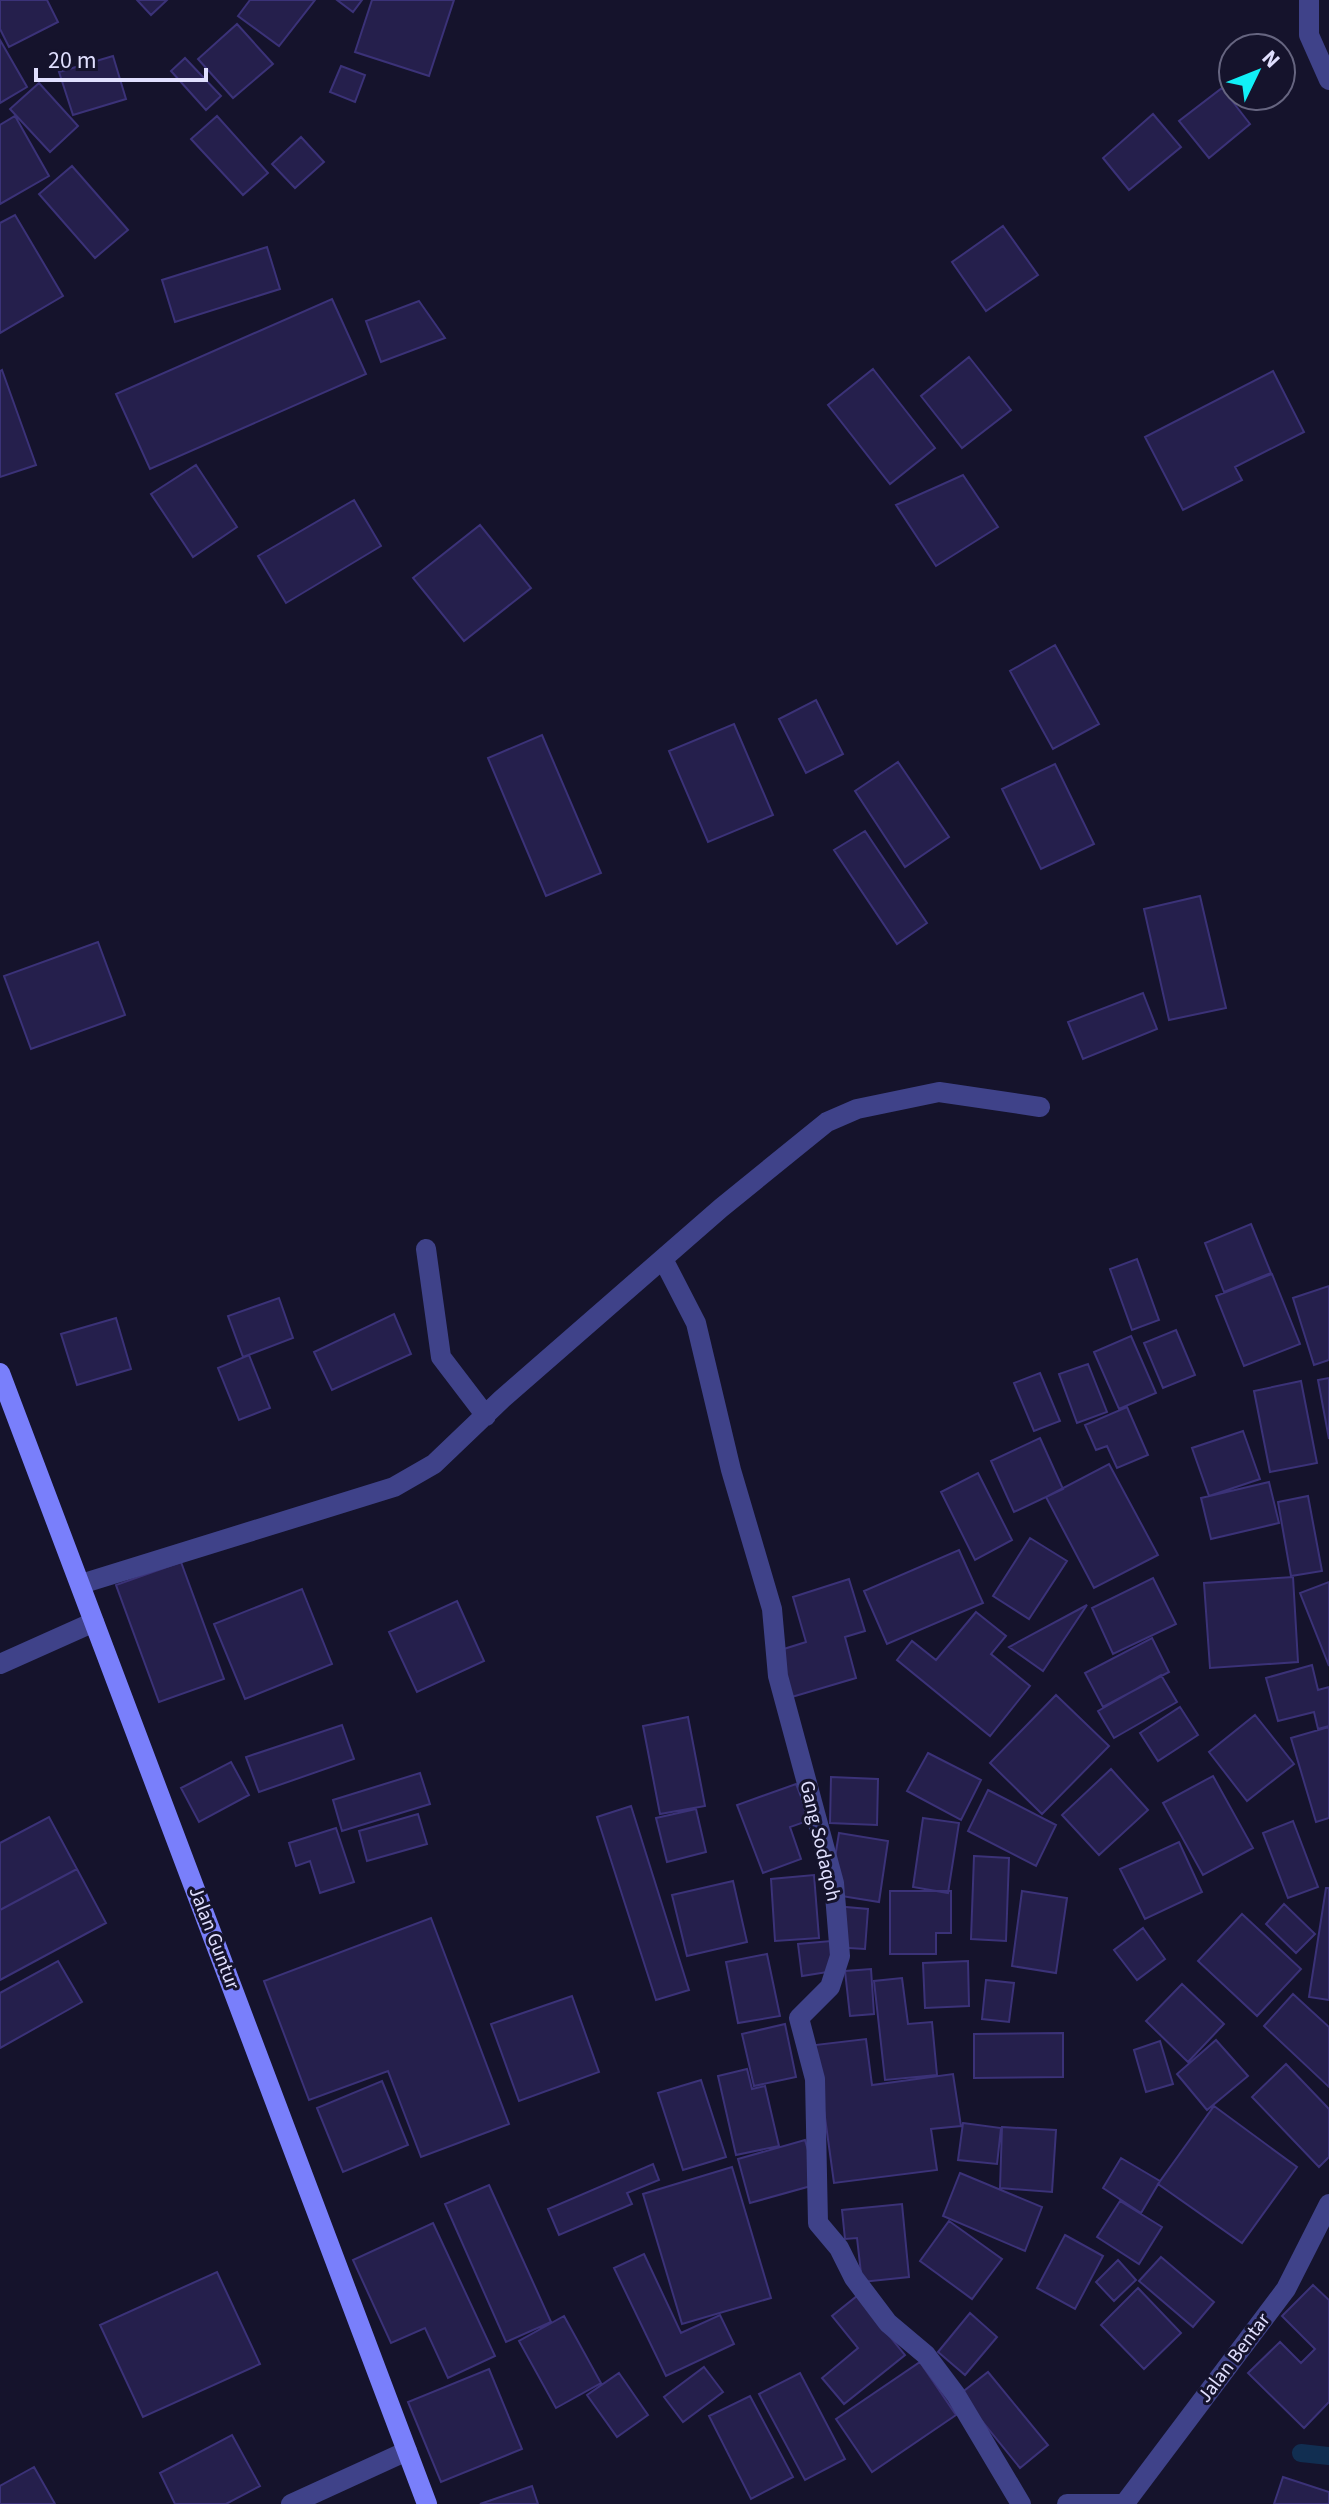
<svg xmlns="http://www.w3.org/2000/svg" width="1329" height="2504" font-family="'Source Sans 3',sans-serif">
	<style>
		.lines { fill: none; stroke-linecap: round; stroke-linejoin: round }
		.stream { stroke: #112e51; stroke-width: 18 }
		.building { fill: #251f4c; stroke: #3b3278; stroke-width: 2 }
		.street { stroke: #3f4289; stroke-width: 20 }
		.secondary { stroke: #797ffb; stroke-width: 20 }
		.labels { text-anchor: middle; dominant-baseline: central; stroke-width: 6; stroke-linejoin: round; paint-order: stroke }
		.street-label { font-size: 20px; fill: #e0dffe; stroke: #15132c }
	</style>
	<rect width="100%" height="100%" fill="#15132c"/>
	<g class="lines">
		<path class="stream" d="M 1301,2453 L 1329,2456"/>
	</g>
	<path class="building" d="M 0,0 L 47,0 L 58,22 L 9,47 L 0,29 Z
		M 137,0 L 167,0 L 151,15 Z
		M 250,0 L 315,0 L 279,46 L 238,16 Z
		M 337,0 L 362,0 L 353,12 Z
		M 372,0 L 454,0 L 429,76 L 355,52 Z
		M 237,24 L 273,64 L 233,98 L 198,59 Z
		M 0,40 L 27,87 L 0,103 Z
		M 113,56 L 126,99 L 73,115 L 59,72 Z
		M 185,58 L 221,96 L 206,110 L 171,71 Z
		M 341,66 L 365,75 L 355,102 L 330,92 Z
		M 39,83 L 78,126 L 50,152 L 10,109 Z
		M 1222,88 L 1250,124 L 1209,158 L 1179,121 Z
		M 1153,114 L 1181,147 L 1129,190 L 1103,158 Z
		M 15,116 L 49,176 L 0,204 L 0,125 Z
		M 217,116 L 268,173 L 243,195 L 191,139 Z
		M 301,137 L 324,162 L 295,188 L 272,164 Z
		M 72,166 L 128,230 L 95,258 L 39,194 Z
		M 15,215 L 63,296 L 0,333 L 0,223 Z
		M 1003,226 L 1038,275 L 986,311 L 952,262 Z
		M 267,247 L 280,289 L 175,322 L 162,280 Z
		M 332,299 L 366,374 L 150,469 L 116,394 Z
		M 419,301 L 445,338 L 381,362 L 366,321 Z
		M 969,357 L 1011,410 L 962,448 L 921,396 Z
		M 873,369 L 935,448 L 890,484 L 828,405 Z
		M 2,370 L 36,465 L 0,477 L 0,371 Z
		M 1273,371 L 1304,432 L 1235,467 L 1242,480 L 1183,510 L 1145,437 Z
		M 196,465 L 237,527 L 193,557 L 151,494 Z
		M 963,475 L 998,527 L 936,566 L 896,505 Z
		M 354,500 L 381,546 L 286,603 L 258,556 Z
		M 480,525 L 531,588 L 464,641 L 413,578 Z
		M 1055,645 L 1099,724 L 1053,749 L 1010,671 Z
		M 816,700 L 843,754 L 806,773 L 779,719 Z
		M 734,724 L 773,815 L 708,842 L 669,751 Z
		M 542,735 L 601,873 L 546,896 L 488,758 Z
		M 898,762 L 949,837 L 905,867 L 855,791 Z
		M 1055,764 L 1094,844 L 1041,869 L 1002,789 Z
		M 865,831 L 927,923 L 897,944 L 834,850 Z
		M 1200,896 L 1226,1008 L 1169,1020 L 1144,909 Z
		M 98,942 L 125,1015 L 31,1049 L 4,976 Z
		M 1143,993 L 1157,1029 L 1083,1059 L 1068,1022 Z
		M 1251,1224 L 1271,1273 L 1224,1292 L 1205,1243 Z
		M 1137,1259 L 1159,1320 L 1132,1330 L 1110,1269 Z
		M 1272,1274 L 1300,1344 L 1244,1366 L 1216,1296 Z
		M 1329,1286 L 1329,1360 L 1314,1365 L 1293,1298 Z
		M 279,1298 L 293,1338 L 243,1357 L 228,1316 Z
		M 394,1314 L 411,1354 L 332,1390 L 314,1352 Z
		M 116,1318 L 131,1369 L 77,1385 L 61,1334 Z
		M 1176,1330 L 1195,1375 L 1163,1388 L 1144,1343 Z
		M 1131,1336 L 1156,1393 L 1119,1409 L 1094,1352 Z
		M 249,1355 L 270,1408 L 239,1420 L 218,1368 Z
		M 1088,1364 L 1107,1412 L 1077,1423 L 1059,1374 Z
		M 1040,1373 L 1060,1421 L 1034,1431 L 1014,1383 Z
		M 1329,1378 L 1329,1439 L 1318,1380 Z
		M 1301,1381 L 1317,1463 L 1270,1472 L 1254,1391 Z
		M 1127,1407 L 1148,1455 L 1117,1468 L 1107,1446 L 1096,1450 L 1085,1425 Z
		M 1243,1431 L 1260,1479 L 1209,1496 L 1192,1448 Z
		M 1040,1438 L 1063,1489 L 1014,1512 L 991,1461 Z
		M 1109,1464 L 1158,1555 L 1094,1588 L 1046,1497 Z
		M 978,1473 L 1012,1540 L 975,1560 L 941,1492 Z
		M 1269,1482 L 1279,1523 L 1211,1539 L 1201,1498 Z
		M 1308,1496 L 1322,1571 L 1291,1576 L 1278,1502 Z
		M 1030,1538 L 1067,1561 L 1029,1619 L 993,1596 Z
		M 959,1550 L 983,1603 L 887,1644 L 864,1591 Z
		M 181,1562 L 224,1679 L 159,1702 L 116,1585 Z
		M 1293,1577 L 1298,1662 L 1210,1668 L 1204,1583 Z
		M 1153,1578 L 1176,1624 L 1113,1654 L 1092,1608 Z
		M 849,1579 L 865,1631 L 845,1637 L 856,1678 L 785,1699 L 771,1653 L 806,1642 L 793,1597 Z
		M 1329,1582 L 1329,1666 L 1300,1593 Z
		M 302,1589 L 332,1664 L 245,1699 L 214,1624 Z
		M 457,1601 L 484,1661 L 417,1692 L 389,1632 Z
		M 1087,1605 L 1043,1671 L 1009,1647 Z
		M 976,1612 L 1006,1636 L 991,1654 L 1030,1686 L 990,1736 L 897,1660 L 912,1641 L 936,1660 Z
		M 1152,1638 L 1169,1672 L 1103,1707 L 1085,1673 Z
		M 1312,1665 L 1318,1690 L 1329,1687 L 1329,1726 L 1318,1729 L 1314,1712 L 1278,1721 L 1266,1678 Z
		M 1161,1675 L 1177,1702 L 1114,1738 L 1098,1711 Z
		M 1056,1695 L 1109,1746 L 1042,1814 L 990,1763 Z
		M 1180,1707 L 1198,1735 L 1158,1761 L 1140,1733 Z
		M 1255,1715 L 1294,1764 L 1247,1801 L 1209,1752 Z
		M 688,1717 L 705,1806 L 660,1814 L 643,1726 Z
		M 342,1725 L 354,1759 L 259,1792 L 246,1757 Z
		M 1329,1727 L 1329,1818 L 1316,1822 L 1291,1738 Z
		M 928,1753 L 981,1780 L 961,1820 L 907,1791 Z
		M 231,1762 L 249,1795 L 199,1822 L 181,1788 Z
		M 1111,1769 L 1148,1810 L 1099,1855 L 1062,1815 Z
		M 420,1773 L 430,1804 L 342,1831 L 333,1800 Z
		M 1213,1776 L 1253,1848 L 1203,1875 L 1163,1803 Z
		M 831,1777 L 878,1779 L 877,1825 L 830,1823 Z
		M 796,1784 L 810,1820 L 790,1827 L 801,1859 L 763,1873 L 737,1805 Z
		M 988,1790 L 1056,1825 L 1036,1866 L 968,1831 Z
		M 631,1806 L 689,1990 L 656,2000 L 597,1817 Z
		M 696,1809 L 706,1852 L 667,1862 L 656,1818 Z
		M 418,1814 L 427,1844 L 367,1861 L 359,1831 Z
		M 49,1817 L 77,1869 L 0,1910 L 0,1843 Z
		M 923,1818 L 959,1823 L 948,1893 L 913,1887 Z
		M 1293,1821 L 1318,1887 L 1288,1898 L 1263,1833 Z
		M 336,1828 L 354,1882 L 320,1893 L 310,1861 L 296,1866 L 289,1843 Z
		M 839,1833 L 888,1841 L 879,1902 L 829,1894 Z
		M 1179,1842 L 1202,1892 L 1145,1919 L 1120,1869 Z
		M 974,1856 L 1009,1858 L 1006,1941 L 971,1939 Z
		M 77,1869 L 106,1923 L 0,1980 L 0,1910 Z
		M 814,1875 L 819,1938 L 775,1941 L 771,1879 Z
		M 733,1881 L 747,1942 L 687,1956 L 672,1895 Z
		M 1326,1888 L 1329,1888 L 1329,2000 L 1309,1997 Z
		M 890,1891 L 951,1891 L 951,1933 L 936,1933 L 936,1954 L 890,1954 Z
		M 1022,1891 L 1067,1898 L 1056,1973 L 1012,1966 Z
		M 1284,1904 L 1315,1934 L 1296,1953 L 1266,1924 Z
		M 835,1906 L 868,1909 L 865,1949 L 832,1947 Z
		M 1242,1914 L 1301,1969 L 1257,2016 L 1198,1961 Z
		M 431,1918 L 509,2124 L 421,2157 L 388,2071 L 309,2100 L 264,1981 Z
		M 1143,1928 L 1165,1959 L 1137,1980 L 1114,1950 Z
		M 831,1941 L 834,1971 L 802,1976 L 798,1944 Z
		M 767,1954 L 780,2016 L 738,2023 L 726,1962 Z
		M 58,1961 L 82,2002 L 0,2048 L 0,1993 Z
		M 968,1961 L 969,2006 L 925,2008 L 923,1963 Z
		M 871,1969 L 874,2014 L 850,2016 L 845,1971 Z
		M 902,1978 L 908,2024 L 932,2022 L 937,2075 L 885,2080 L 874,1981 Z
		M 986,1980 L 1014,1983 L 1009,2022 L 982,2019 Z
		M 1182,1984 L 1224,2024 L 1188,2062 L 1146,2021 Z
		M 1293,1994 L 1329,2027 L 1329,2087 L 1264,2026 Z
		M 572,1996 L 599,2072 L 519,2101 L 491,2024 Z
		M 785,2024 L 796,2077 L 754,2086 L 742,2034 Z
		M 1063,2033 L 1063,2077 L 974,2078 L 974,2034 Z
		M 866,2039 L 872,2085 L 953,2074 L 961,2126 L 931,2129 L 937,2170 L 834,2183 L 815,2045 Z
		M 1216,2040 L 1248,2076 L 1207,2110 L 1177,2074 Z
		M 1160,2041 L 1173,2084 L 1146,2092 L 1134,2050 Z
		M 1286,2064 L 1329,2109 L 1329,2157 L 1319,2167 L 1252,2097 Z
		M 747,2069 L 752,2089 L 765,2086 L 779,2146 L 736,2155 L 718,2076 Z
		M 701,2080 L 726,2157 L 683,2170 L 658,2093 Z
		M 382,2081 L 408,2145 L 343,2172 L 317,2108 Z
		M 1214,2106 L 1297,2167 L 1242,2243 L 1158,2184 Z
		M 963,2123 L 1001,2128 L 997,2164 L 958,2160 Z
		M 1002,2127 L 1056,2130 L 1052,2192 L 1000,2188 Z
		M 805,2140 L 818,2184 L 750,2203 L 738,2159 Z
		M 1121,2158 L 1160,2181 L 1141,2213 L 1103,2188 Z
		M 653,2164 L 659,2180 L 627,2193 L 632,2204 L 559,2235 L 548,2209 Z
		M 732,2167 L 771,2298 L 682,2324 L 643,2194 Z
		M 960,2173 L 1042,2207 L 1025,2251 L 943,2216 Z
		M 489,2185 L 551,2322 L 506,2342 L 445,2204 Z
		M 1120,2201 L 1162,2227 L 1139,2264 L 1097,2237 Z
		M 902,2204 L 909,2277 L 862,2282 L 857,2238 L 845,2239 L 842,2210 Z
		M 949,2221 L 1002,2259 L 972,2299 L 920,2261 Z
		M 433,2223 L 495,2356 L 448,2378 L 425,2328 L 391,2343 L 353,2260 Z
		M 1065,2235 L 1103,2256 L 1075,2309 L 1037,2288 Z
		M 644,2254 L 681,2333 L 720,2315 L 734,2344 L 666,2376 L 614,2268 Z
		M 1161,2257 L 1214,2302 L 1193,2327 L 1139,2281 Z
		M 1118,2260 L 1136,2280 L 1114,2301 L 1096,2282 Z
		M 217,2272 L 260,2364 L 143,2417 L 100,2325 Z
		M 1313,2285 L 1329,2300 L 1329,2402 L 1304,2428 L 1248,2373 L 1280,2342 L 1301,2363 L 1315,2349 L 1282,2316 Z
		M 1138,2288 L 1181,2333 L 1144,2369 L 1101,2325 Z
		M 857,2296 L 905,2355 L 844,2404 L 822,2378 L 858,2348 L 832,2316 Z
		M 970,2313 L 997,2337 L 965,2375 L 938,2352 Z
		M 564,2316 L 601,2383 L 556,2408 L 519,2341 Z
		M 920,2362 L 956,2415 L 872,2472 L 836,2419 Z
		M 704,2367 L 723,2392 L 683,2422 L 664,2397 Z
		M 489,2369 L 522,2449 L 441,2482 L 408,2402 Z
		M 988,2372 L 1048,2445 L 1020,2468 L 960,2394 Z
		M 619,2373 L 648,2415 L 617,2437 L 587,2395 Z
		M 800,2373 L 845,2459 L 805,2480 L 759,2394 Z
		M 750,2396 L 793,2477 L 751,2499 L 709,2416 Z
		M 232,2435 L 260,2486 L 226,2504 L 175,2504 L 160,2473 Z
		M 34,2467 L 55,2504 L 0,2504 L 0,2486 Z
		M 1283,2477 L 1329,2492 L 1329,2504 L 1274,2504 Z
		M 532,2486 L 538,2504 L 480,2504 Z"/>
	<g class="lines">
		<path class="street" d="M 1309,0 L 1309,35 L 1329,80
			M 426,1249 L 441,1357 L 486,1416
			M 663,1259 L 696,1323 L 731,1470 L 772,1609 L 778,1676 L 834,1883 L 840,1956 L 830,1987 L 799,2018 L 815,2079 L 818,2223 L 839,2248 L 854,2278 L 888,2323 L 926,2355 L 956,2395 L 1021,2504
			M 81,1584 L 394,1487 L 434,1464 L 502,1399 L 721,1208 L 827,1122 L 857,1109 L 939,1092 L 1040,1107
			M 0,1664 L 94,1622
			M 1125,2503 L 1286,2289 L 1329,2204
			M 291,2504 L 407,2451
			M 1067,2504 L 1127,2504"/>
		<path class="secondary" d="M 0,1373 L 427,2504"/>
	</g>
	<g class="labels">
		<g class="street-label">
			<text transform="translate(820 1841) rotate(77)">Gang Sodaqoh</text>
			<text transform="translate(214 1938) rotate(69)">Jalan Guntur</text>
			<text transform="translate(1234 2358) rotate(-53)">Jalan Bentar</text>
		</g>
	</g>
	<g transform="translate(1257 72) rotate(47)"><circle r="38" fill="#15132c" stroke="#666580" stroke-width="2"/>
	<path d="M0-6L14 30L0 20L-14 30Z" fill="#11f0f7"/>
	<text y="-12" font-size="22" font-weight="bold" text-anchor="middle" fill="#e0dffe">N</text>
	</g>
	<path d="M36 68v12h170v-12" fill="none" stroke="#e0dffe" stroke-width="4"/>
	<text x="48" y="68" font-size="24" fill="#e0dffe" stroke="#15132c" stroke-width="6" paint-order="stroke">20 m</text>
</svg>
